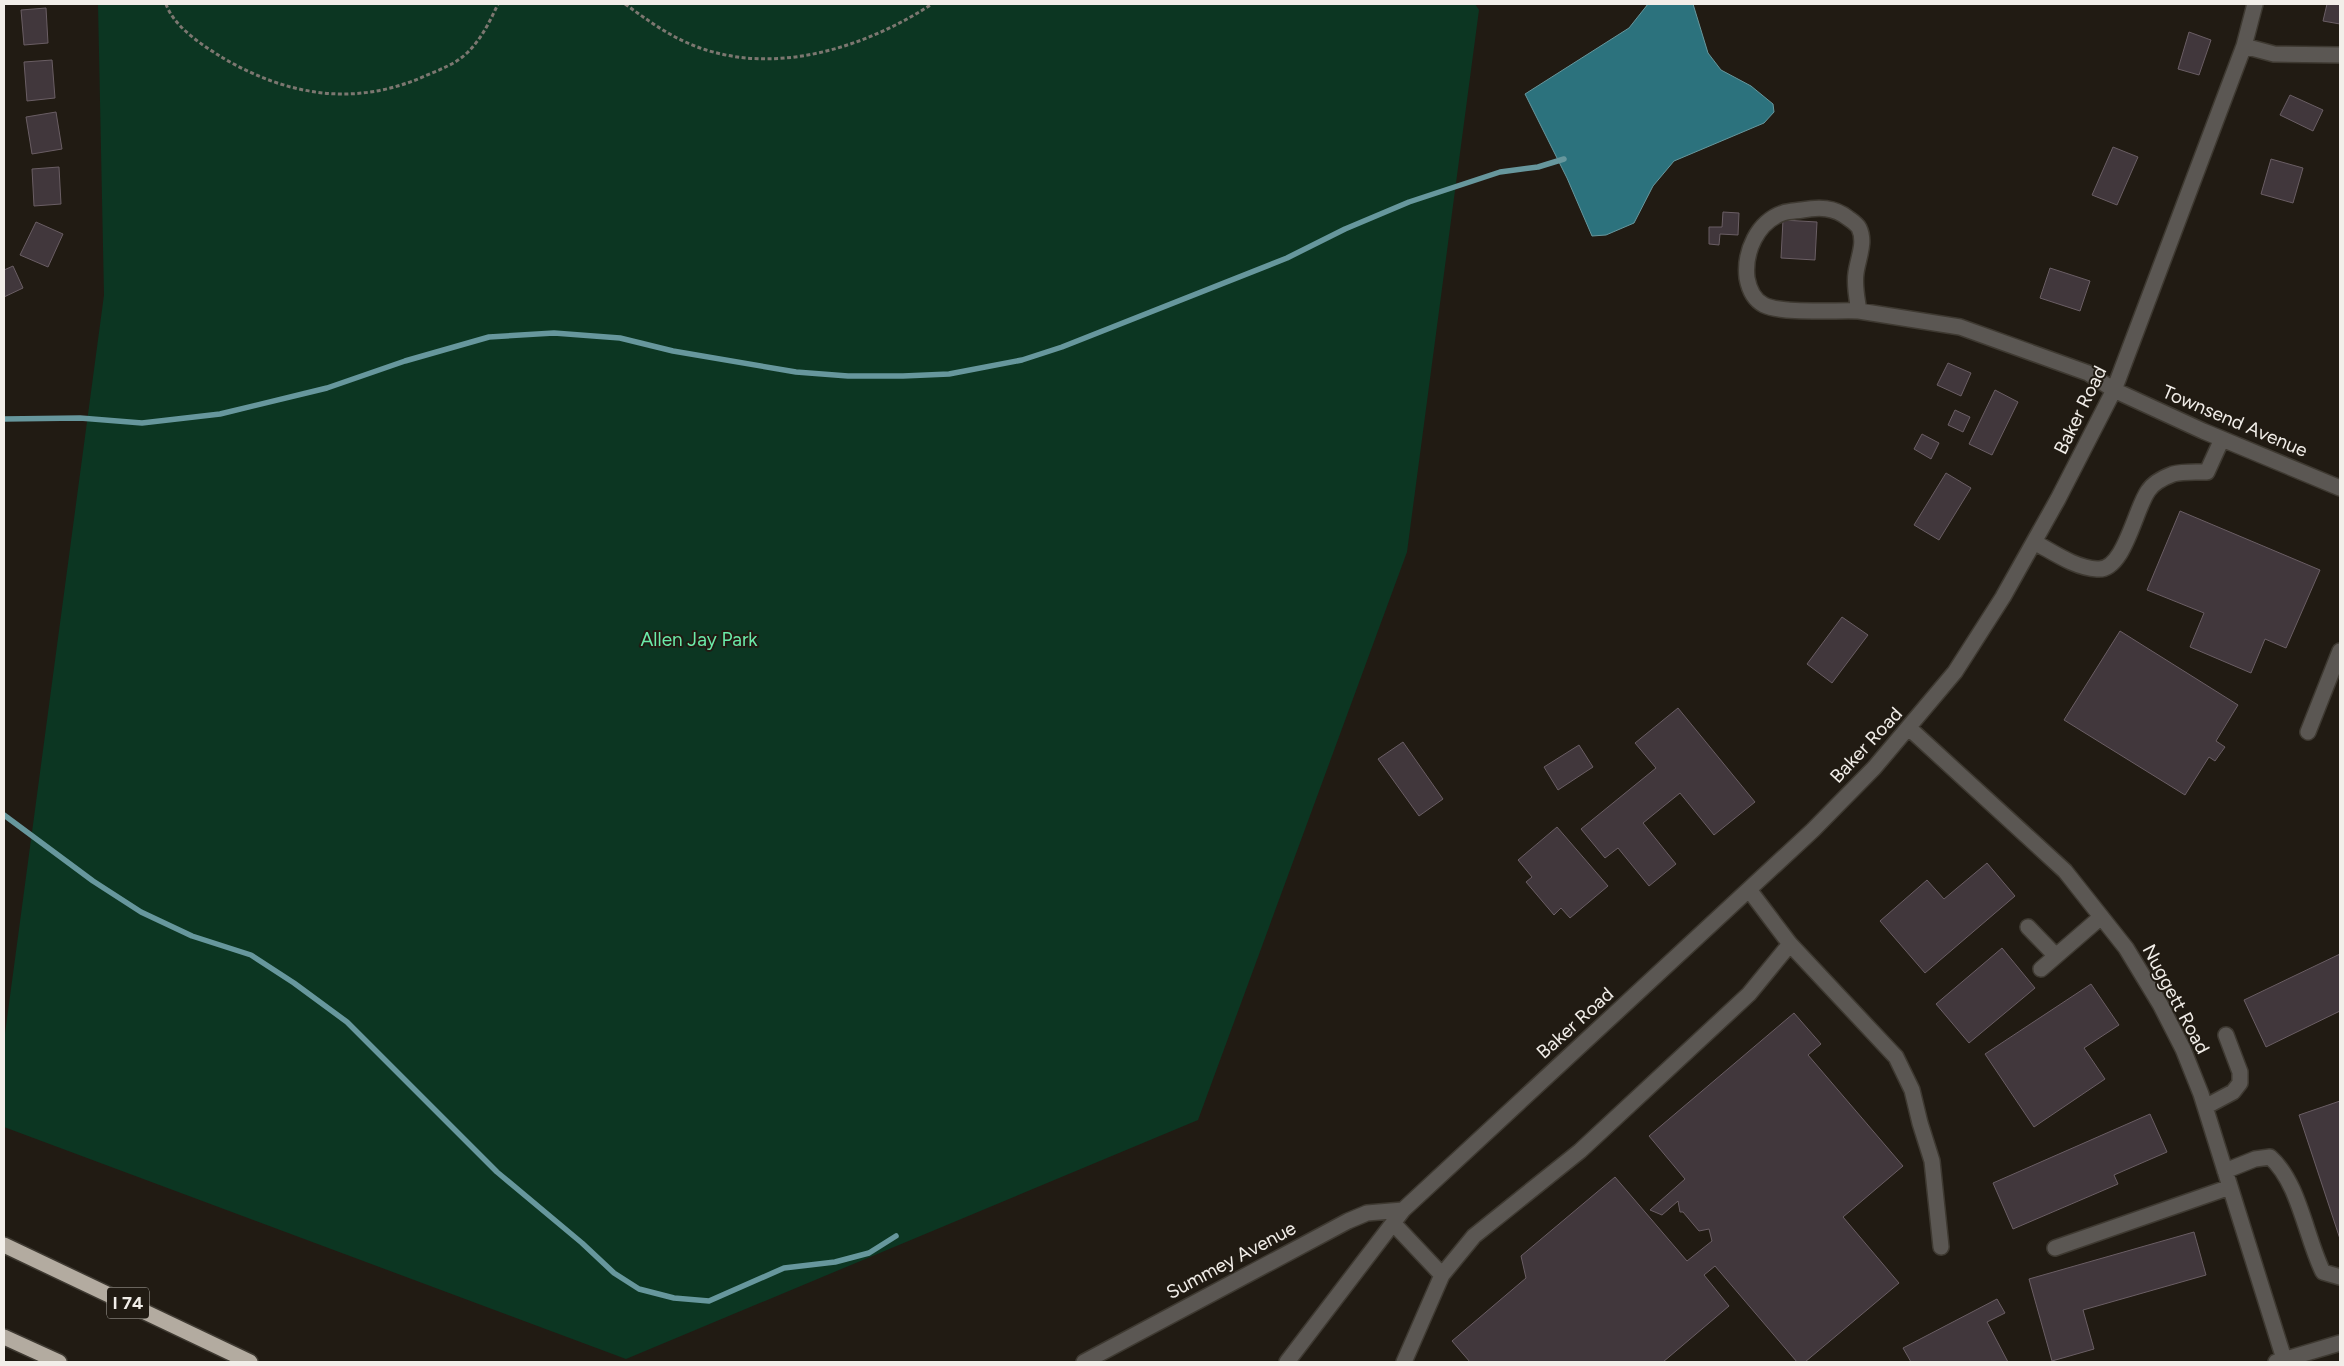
<svg xmlns="http://www.w3.org/2000/svg" width="2344" height="1366" font-family="Figtree,sans-serif">
	<style>
		.green { fill: #0c3622 }
		.water { fill: #2c727d; stroke: #67979d }
		.lines { fill: none; stroke-linecap: round; stroke-linejoin: round }
		.stream { stroke: #67979d; stroke-width: 5.5 }
		.building { fill: #41373c; stroke: #6a5e64 }
		.minor-casing { stroke: #3e3931; stroke-width: 18 }
		.highway-casing { stroke: #3e3931; stroke-width: 18 }
		.path { stroke: #7c7770; stroke-width: 3; stroke-dasharray: 4 2.5; stroke-linecap: butt }
		.minor { stroke: #5b5753; stroke-width: 15 }
		.highway { stroke: #b3aba0; stroke-width: 15 }
		.labels { text-anchor: middle; dominant-baseline: central; stroke-width: 4; stroke-linejoin: round; paint-order: stroke }
		.shield { fill: #211b13; stroke: #b3afa9; stroke-width: 1 }
		.shield-label { font-size: 18px; font-weight: bold; fill: #f2eee9 }
		.street-label { font-size: 19px; fill: #f2eee9; stroke: #211b13 }
		.park-label { font-size: 19px; fill: #6beba9; stroke: #211b13 }
	</style>
	<rect width="100%" height="100%" fill="#211b13"/>
	<path class="green" d="M 98,4 L 1475,4 L 1479,10 L 1407,552 L 1198,1120 L 626,1359 L 4,1127 L 4,1041 L 104,295 Z"/>
	<path class="water" d="M 1648,4 L 1693,4 L 1708,53 L 1721,70 L 1751,86 L 1773,104 L 1774,112 L 1764,123 L 1674,161 L 1653,186 L 1634,223 L 1606,235 L 1592,236 L 1567,178 L 1525,94 L 1629,28 Z"/>
	<g class="lines">
		<path class="stream" d="M 4,419 L 80,418 L 142,423 L 220,414 L 327,388 L 405,361 L 489,337 L 554,333 L 620,338 L 673,351 L 796,372 L 848,376 L 903,376 L 949,374 L 1022,360 L 1062,347 L 1287,258 L 1345,229 L 1409,202 L 1500,172 L 1538,167 L 1564,159
			M 4,815 L 93,881 L 141,912 L 192,936 L 251,955 L 294,983 L 347,1022 L 497,1172 L 582,1243 L 614,1273 L 639,1289 L 674,1298 L 709,1301 L 784,1268 L 835,1262 L 869,1253 L 896,1236"/>
	</g>
	<path class="building" d="M 2327,4 L 2340,4 L 2340,24 L 2323,21 Z
		M 46,8 L 48,43 L 24,45 L 21,10 Z
		M 2189,32 L 2211,40 L 2199,75 L 2178,69 Z
		M 52,60 L 55,98 L 27,101 L 24,62 Z
		M 2290,95 L 2323,110 L 2313,131 L 2280,115 Z
		M 56,112 L 62,149 L 32,154 L 26,117 Z
		M 2113,147 L 2138,157 L 2117,205 L 2092,195 Z
		M 2271,159 L 2303,168 L 2293,203 L 2261,194 Z
		M 59,167 L 61,204 L 34,206 L 32,169 Z
		M 1723,212 L 1739,213 L 1738,235 L 1720,234 L 1719,245 L 1709,244 L 1709,227 L 1722,227 Z
		M 1783,220 L 1817,222 L 1815,260 L 1781,258 Z
		M 36,222 L 63,234 L 48,267 L 20,255 Z
		M 13,266 L 23,288 L 4,297 L 4,270 Z
		M 2050,268 L 2090,281 L 2080,311 L 2040,298 Z
		M 1948,363 L 1971,373 L 1961,396 L 1937,385 Z
		M 1995,390 L 2018,402 L 1992,455 L 1969,444 Z
		M 1955,410 L 1970,417 L 1963,432 L 1948,425 Z
		M 1922,434 L 1939,443 L 1931,459 L 1914,449 Z
		M 1946,473 L 1971,488 L 1939,540 L 1914,525 Z
		M 2180,511 L 2320,570 L 2286,648 L 2265,639 L 2251,673 L 2190,647 L 2204,613 L 2147,590 Z
		M 1842,617 L 1868,635 L 1832,683 L 1807,664 Z
		M 2120,631 L 2238,705 L 2216,741 L 2225,747 L 2215,761 L 2209,757 L 2185,795 L 2064,720 Z
		M 1678,708 L 1755,802 L 1714,835 L 1680,793 L 1643,823 L 1676,864 L 1649,886 L 1618,848 L 1605,858 L 1581,829 L 1656,768 L 1635,743 Z
		M 1403,742 L 1443,799 L 1419,816 L 1378,759 Z
		M 1579,745 L 1593,767 L 1558,790 L 1544,767 Z
		M 1557,827 L 1608,886 L 1570,918 L 1561,908 L 1554,915 L 1526,882 L 1532,877 L 1518,860 Z
		M 1987,863 L 2015,896 L 1925,973 L 1880,921 L 1927,880 L 1944,899 Z
		M 2002,948 L 2035,988 L 1969,1043 L 1936,1004 Z
		M 2340,954 L 2340,1011 L 2266,1047 L 2244,1000 Z
		M 2091,984 L 2119,1025 L 2084,1048 L 2105,1079 L 2034,1127 L 1985,1054 Z
		M 1794,1013 L 1821,1044 L 1808,1055 L 1903,1166 L 1843,1217 L 1899,1283 L 1805,1362 L 1797,1362 L 1715,1266 L 1704,1275 L 1729,1306 L 1663,1362 L 1470,1362 L 1452,1341 L 1526,1278 L 1521,1256 L 1615,1177 L 1687,1261 L 1712,1241 L 1709,1229 L 1699,1231 L 1683,1212 L 1680,1212 L 1678,1201 L 1662,1215 L 1650,1210 L 1685,1179 L 1649,1136 Z
		M 2340,1101 L 2340,1239 L 2299,1115 Z
		M 2150,1114 L 2167,1152 L 2114,1175 L 2118,1184 L 2013,1229 L 1993,1183 Z
		M 2194,1232 L 2206,1275 L 2083,1310 L 2094,1349 L 2052,1361 L 2029,1279 Z
		M 1997,1299 L 2005,1313 L 1987,1322 L 2008,1362 L 1911,1362 L 1903,1348 Z"/>
	<g class="lines">
		<defs>
			<path id="minor" d="M 2244,46 L 2274,54 L 2340,55
				M 1859,311 C 1837,310 1782,314 1764,305 C 1754,300 1749,289 1747,278 C 1744,252 1757,222 1783,213 C 1789,211 1796,211 1802,210 C 1819,207 1834,207 1848,218 C 1852,221 1857,224 1859,228 C 1866,242 1858,258 1856,273 C 1854,286 1857,298 1859,311 L 1960,327 L 2088,373 L 2114,390 L 2203,431 L 2340,488
				M 2034,542 C 2053,552 2075,568 2097,569 C 2124,572 2135,509 2148,491 C 2153,483 2165,477 2173,474 C 2183,471 2197,472 2207,472 L 2222,439
				M 1909,728 L 2065,871 L 2126,948 L 2160,1004 L 2183,1049 L 2201,1094 L 2285,1362
				M 2308,732 L 2340,651
				M 1750,891 L 1790,944 L 1896,1057 L 1912,1090 L 1920,1123 L 1932,1161 L 1941,1247
				M 2028,927 L 2056,956 L 2041,969
				M 2056,956 L 2101,917
				M 2205,1107 L 2233,1092 L 2240,1083 L 2240,1072 L 2226,1035
				M 2225,1171 L 2255,1159 L 2270,1157 C 2299,1182 2306,1238 2323,1272 L 2340,1277
				M 1393,1223 L 1442,1275
				M 2055,1248 L 2230,1187
				M 1084,1362 L 1348,1221 L 1367,1213 L 1403,1210
				M 1287,1362 L 1403,1210 L 1813,830 L 1874,768 L 1955,672 L 2003,597 L 2058,499 L 2114,390 L 2244,46 L 2255,4
				M 1404,1362 L 1442,1275 L 1474,1236 L 1580,1151 L 1749,994 L 1790,944
				M 2276,1362 L 2340,1343"/>
			<path id="highway" d="M 4,1245 L 250,1362
				M 4,1337 L 59,1362"/>
		</defs>
		<use href="#minor" class="minor-casing"/>
		<use href="#highway" class="highway-casing"/>
		<path class="path" d="M 166,4 C 174,27 202,45 223,58 C 288,96 355,107 425,76 C 441,69 456,64 468,52 C 482,38 490,21 498,4
			M 625,4 C 646,19 666,34 690,44 C 770,78 863,49 932,4"/>
		<use href="#minor" class="minor"/>
		<use href="#highway" class="highway"/>
	</g>
	<g class="labels">
		<rect class="shield" x="107" y="1287.5" width="42" height="31" rx="4"/>
		<g class="shield-label">
			<text x="128" y="1303">I 74</text>
		</g>
		<g class="street-label">
			<text transform="translate(2080 410) rotate(-64)">Baker Road</text>
			<text transform="translate(2235 421) rotate(23)">Townsend Avenue</text>
			<text transform="translate(1866 745) rotate(-47)">Baker Road</text>
			<text transform="translate(2176 999) rotate(62)">Nuggett Road</text>
			<text transform="translate(1575 1023) rotate(-42)">Baker Road</text>
			<text transform="translate(1231 1260) rotate(-28)">Summey Avenue</text>
		</g>
		<g class="park-label">
			<text x="699" y="639">Allen Jay Park</text>
		</g>
	</g>
	<rect width="2344" height="1366" fill="none" stroke="#f2eee9" stroke-width="10"/>
</svg>
